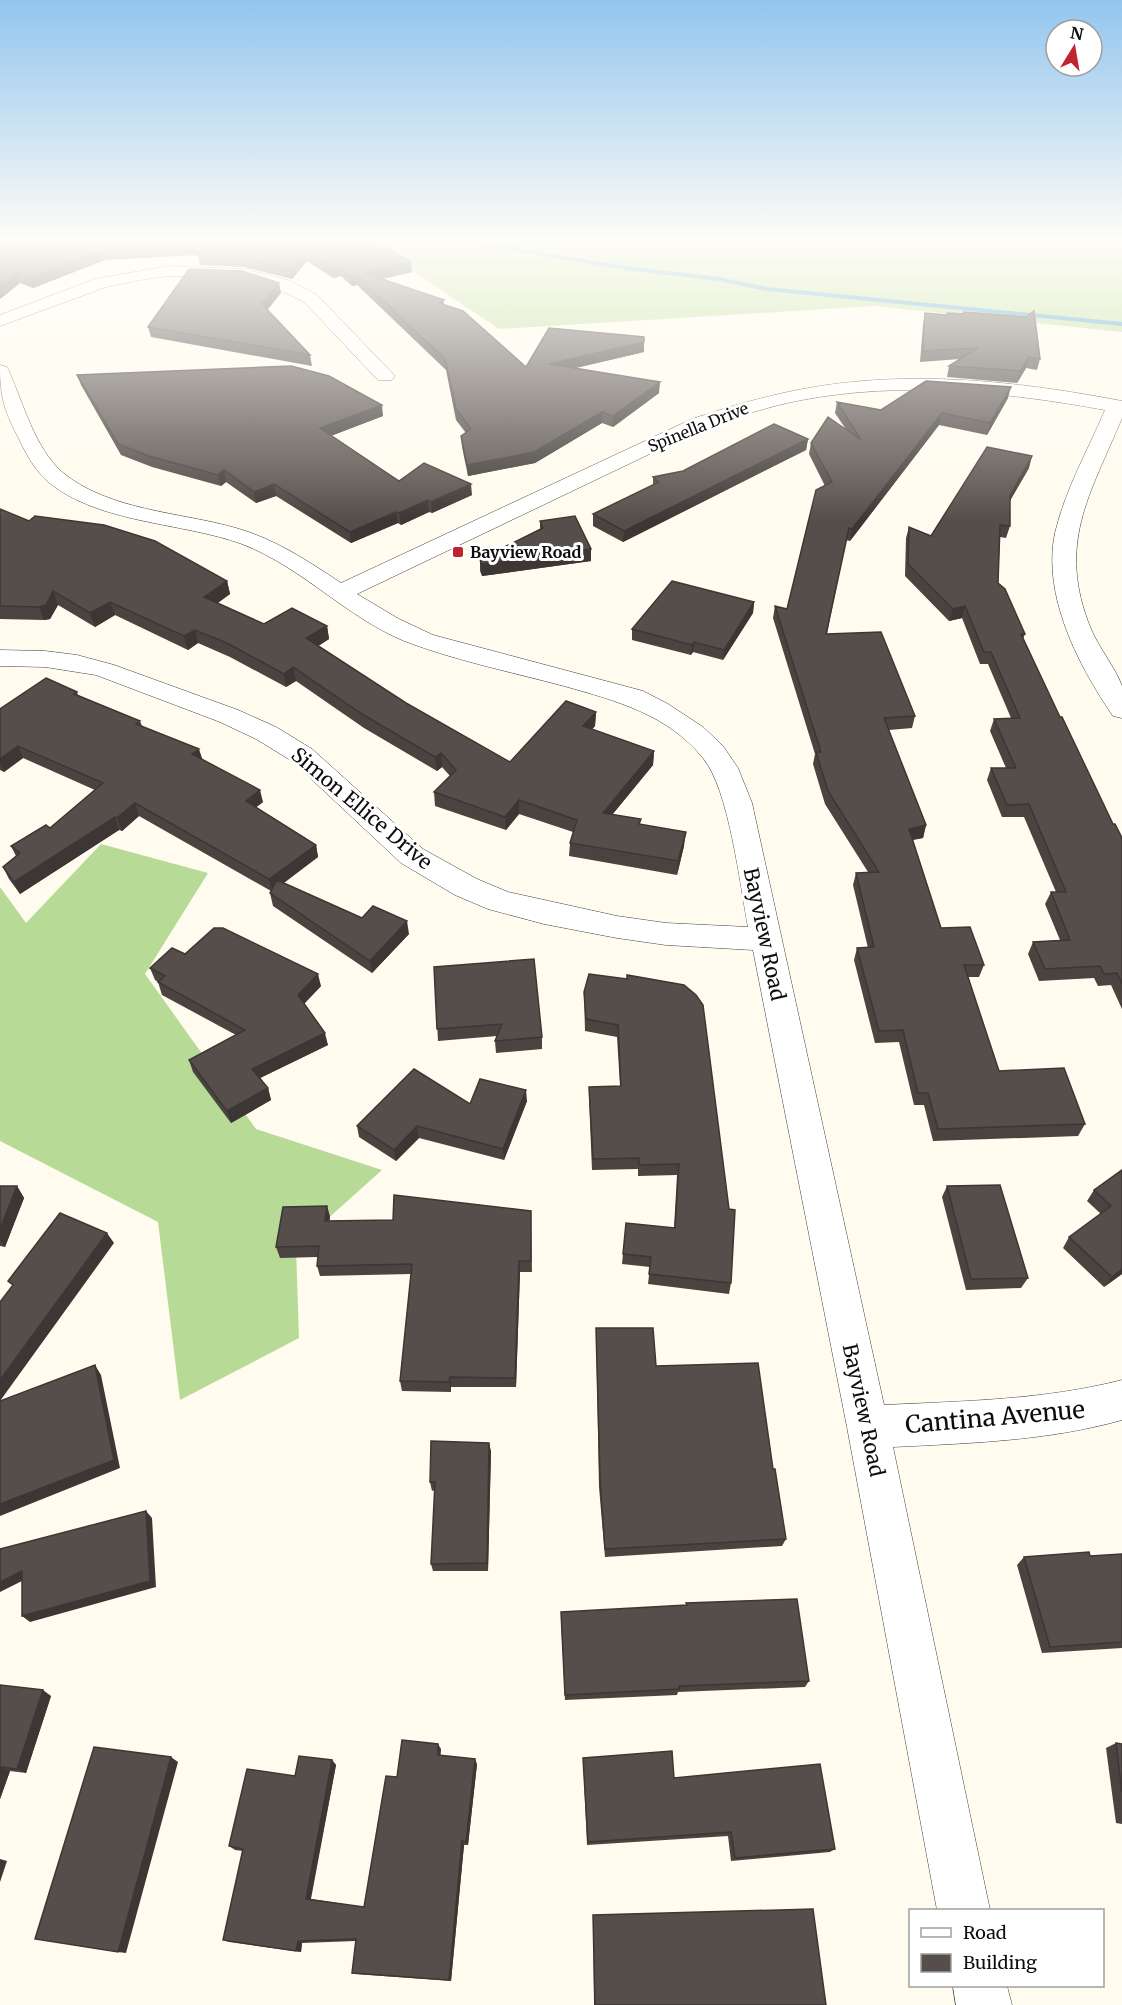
<svg xmlns="http://www.w3.org/2000/svg" width="1122" height="2005" font-family="Merriweather,serif">
	<style>
		.forest { fill: #b7db96 }
		.lines { fill: none; stroke-linecap: round; stroke-linejoin: round }
		.stream { fill: #3896cf; fill-rule: evenodd }
		.minor-casing { stroke: #404040; stroke-width: 1 }
		.minor { fill: #fff; fill-rule: evenodd }
		.wall { fill: #4a4340 }
		.shaded-wall { fill: #3c3734 }
		.building { fill: #564e4a; stroke: #3c3734; stroke-width: 1.5 }
		.poi-dot { fill: #bf242f; stroke: #fff; stroke-width: 2 }
		.labels { text-anchor: middle; dominant-baseline: central; stroke-width: 6; stroke-linejoin: round; paint-order: stroke }
		.far-street-label { font-size: 16px; fill: #0d0d0d; stroke: #fff }
		.far-poi-label { font-size: 16px; font-weight: bold; fill: #0d0d0d; stroke: #fff; text-anchor: start }
		.street-label { font-size: 20px; fill: #0d0d0d; stroke: #fff }
		.near-street-label { font-size: 24px; fill: #0d0d0d; stroke: #fff }
	</style>
	<rect width="100%" height="100%" fill="#fffbee"/>
	<path class="forest" d="M 368,241 L 1122,241 L 1122,332 L 875,306 L 499,329 Z
		M 101,844 L 208,873 L 145,974 L 256,1129 L 382,1170 L 296,1247 L 299,1338 L 180,1400 L 158,1222 L 0,1141 L 0,887 L 26,923 Z"/>
	<g class="lines">
		<path class="stream" d="M 465,241 L 474,241 L 626,266 L 719,277 L 767,287 L 1122,322 L 1122,326 L 767,291 L 719,281 L 626,270 L 467,243 Z"/>
		<defs>
			<path id="minor" d="M 169,266 L 244,269 L 288,280 L 316,294 L 395,376 L 392,380 L 378,380 L 304,302 L 276,288 L 244,279 L 169,276 L 140,280 L 106,287 L 0,326 L 0,315 L 95,279 Z
				M 0,365 L 7,367 L 9,371 C 23,403 35,448 62,472 C 109,511 180,512 236,528 C 275,539 308,561 341,583 L 692,419 C 728,407 765,396 803,389 C 908,369 1018,381 1122,401 L 1122,418 C 1090,495 1056,544 1091,629 C 1099,648 1115,667 1122,686 C 1122,695 1122,709 1122,718 L 1113,716 C 1078,665 1042,595 1055,533 C 1065,490 1088,450 1105,410 C 1006,392 902,381 802,400 C 769,406 738,417 706,427 L 357,594 L 399,619 L 433,635 L 643,691 L 668,704 L 703,727 L 723,746 L 738,768 L 752,803 L 884,1405 C 965,1401 1044,1400 1122,1380 L 1122,1420 C 1047,1441 971,1443 893,1447 L 990,1910 L 937,1910 L 847,1427 L 753,950 L 666,945 L 617,938 L 544,924 L 488,909 L 455,895 L 401,863 L 292,761 L 256,739 L 220,722 L 96,675 L 45,667 L 0,666 L 0,650 L 45,651 L 77,655 L 114,665 L 238,710 L 276,727 L 312,749 L 423,849 L 477,879 L 508,892 L 617,916 L 666,923 L 748,927 C 740,885 729,789 703,758 C 667,714 617,701 564,686 C 515,673 463,662 415,645 C 351,623 305,568 242,544 C 182,522 98,524 47,481 C 35,470 26,454 19,439 C 4,410 0,398 0,365 Z
				M 953,1986 L 1007,1986 L 1012,2005 L 956,2005 Z"/>
		</defs>
		<use href="#minor" class="minor-casing"/>
		<use href="#minor" class="minor"/>
	</g>
	<path class="wall" d="M 0,241 L 374,241 L 412,272 L 382,279 L 444,300 L 444,304 L 526,367 L 644,352 L 576,368 L 659,393 L 613,427 L 602,423 L 535,463 L 468,476 L 462,447 L 461,436 L 466,433 L 456,420 L 446,370 L 357,285 L 352,286 L 341,276 L 333,278 L 307,261 L 292,279 L 244,267 L 200,265 L 198,255 L 105,260 L 33,288 L 20,283 L 0,299 Z
		M 281,293 L 267,310 L 310,355 L 312,366 L 151,337 L 148,327 Z
		M 925,313 L 1040,359 L 1037,370 L 1026,368 L 1017,383 L 947,377 L 949,366 L 960,359 L 920,362 L 923,324 Z
		M 77,375 L 383,416 L 331,436 L 399,481 L 472,495 L 432,513 L 429,512 L 401,525 L 398,523 L 351,543 L 276,496 L 256,503 L 226,482 L 221,486 L 152,467 L 121,455 L 81,385 Z
		M 1008,398 L 987,435 L 939,425 L 850,541 L 846,540 L 827,634 L 915,716 L 912,728 L 889,730 L 926,825 L 923,838 L 913,840 L 941,928 L 984,965 L 979,977 L 968,977 L 999,1071 L 1085,1124 L 1078,1136 L 933,1141 L 924,1105 L 914,1105 L 899,1042 L 875,1043 L 854,960 L 857,948 L 868,948 L 853,885 L 856,873 L 868,872 L 825,804 L 813,764 L 815,754 L 773,618 L 775,606 L 787,609 L 825,486 L 809,454 L 811,443 L 845,428 L 835,413 L 837,402 L 881,410 Z
		M 808,439 L 806,450 L 623,542 L 593,526 L 593,514 L 653,485 L 653,477 L 683,471 Z
		M 1029,468 L 1010,501 L 1010,526 L 1006,538 L 1000,537 L 998,583 L 1025,634 L 1023,639 L 1060,717 L 1113,824 L 1122,838 L 1122,1009 L 1111,985 L 1098,986 L 1094,978 L 1039,981 L 1028,954 L 1033,942 L 1060,940 L 1045,904 L 1051,892 L 1056,892 L 1024,817 L 1002,817 L 987,780 L 991,768 L 1006,768 L 990,731 L 994,719 L 1011,718 L 988,664 L 980,664 L 962,618 L 949,621 L 905,576 L 906,538 L 909,527 L 931,536 Z
		M 0,509 L 29,521 L 227,581 L 230,594 L 218,603 L 264,624 L 327,626 L 329,639 L 318,646 L 406,703 L 510,762 L 596,712 L 595,726 L 592,729 L 654,751 L 653,765 L 612,815 L 640,825 L 684,846 L 677,875 L 569,856 L 570,843 L 573,832 L 519,814 L 506,830 L 435,806 L 434,792 L 450,776 L 442,767 L 437,771 L 364,728 L 296,681 L 286,687 L 230,657 L 198,643 L 188,650 L 115,615 L 95,627 L 58,605 L 50,619 L 44,620 L 0,619 Z
		M 540,521 L 591,561 L 482,576 L 480,571 L 480,559 L 540,529 Z
		M 754,602 L 753,613 L 723,660 L 693,652 L 691,655 L 632,640 L 632,629 Z
		M 77,692 L 78,695 L 140,721 L 142,726 L 202,760 L 263,802 L 256,807 L 316,845 L 318,857 L 284,883 L 362,918 L 409,934 L 372,973 L 273,906 L 270,893 L 271,891 L 139,816 L 122,831 L 119,830 L 20,894 L 9,879 L 3,867 L 16,856 L 11,846 L 50,828 L 95,790 L 23,758 L 4,772 L 0,770 L 0,709 Z
		M 185,954 L 321,986 L 304,1004 L 328,1045 L 260,1078 L 268,1088 L 271,1100 L 231,1123 L 193,1072 L 189,1060 L 236,1035 L 162,995 L 158,982 L 155,980 L 150,968 Z
		M 434,967 L 542,1037 L 542,1049 L 496,1053 L 495,1041 L 497,1036 L 438,1041 Z
		M 627,979 L 731,1283 L 729,1294 L 648,1284 L 650,1267 L 622,1264 L 626,1223 L 674,1228 L 677,1175 L 638,1176 L 638,1169 L 592,1170 L 589,1098 L 589,1087 L 620,1086 L 617,1037 L 585,1031 L 584,992 Z
		M 527,1101 L 504,1160 L 419,1138 L 396,1161 L 359,1137 L 357,1126 L 470,1104 Z
		M 1122,1170 L 1122,1274 L 1104,1287 L 1063,1248 L 1069,1237 L 1101,1214 L 1087,1201 L 1094,1190 Z
		M 0,1186 L 17,1186 L 24,1198 L 5,1247 L 0,1246 Z
		M 947,1186 L 1028,1278 L 1021,1288 L 966,1290 L 942,1197 Z
		M 327,1206 L 330,1217 L 329,1221 L 393,1220 L 531,1211 L 532,1272 L 520,1272 L 516,1387 L 451,1387 L 451,1392 L 402,1391 L 400,1381 L 411,1274 L 320,1276 L 317,1266 L 318,1257 L 280,1258 L 276,1247 Z
		M 596,1328 L 656,1366 L 786,1539 L 782,1546 L 605,1557 L 599,1487 Z
		M 489,1443 L 491,1452 L 488,1571 L 433,1571 L 431,1564 L 435,1490 L 432,1491 L 430,1482 Z
		M 1122,1554 L 1122,1648 L 1042,1653 L 1017,1565 L 1024,1557 L 1090,1556 Z
		M 686,1603 L 809,1681 L 805,1687 L 678,1692 L 677,1695 L 565,1700 L 561,1619 L 686,1605 Z
		M 0,1685 L 51,1696 L 26,1773 L 10,1771 L 0,1799 Z
		M 1116,1743 L 1122,1744 L 1122,1824 L 1116,1823 L 1106,1748 Z
		M 441,1749 L 440,1755 L 477,1764 L 468,1845 L 464,1845 L 451,1981 L 356,1974 L 352,1973 L 356,1941 L 302,1943 L 301,1952 L 229,1942 L 223,1940 L 243,1851 L 235,1850 L 229,1846 L 295,1776 L 332,1760 L 336,1765 L 311,1899 L 364,1907 L 397,1777 Z
		M 583,1758 L 674,1778 L 835,1849 L 830,1852 L 731,1861 L 728,1836 L 587,1845 Z
		M 593,1915 L 826,2005 L 594,2005 Z"/>
	<path class="shaded-wall" d="M 103,250 L 105,260 L 33,288 L 30,278 Z
		M 306,251 L 307,261 L 292,279 L 290,269 Z
		M 411,262 L 412,272 L 365,283 L 364,273 Z
		M 339,266 L 341,276 L 333,278 L 332,268 Z
		M 17,273 L 20,283 L 0,299 L 0,287 Z
		M 356,275 L 357,285 L 352,286 L 350,276 Z
		M 279,283 L 281,293 L 263,315 L 262,304 Z
		M 644,342 L 644,352 L 549,374 L 549,364 Z
		M 1029,357 L 1026,368 L 1017,383 L 1020,371 Z
		M 660,382 L 659,393 L 613,427 L 613,416 Z
		M 1011,387 L 1008,398 L 987,435 L 990,423 Z
		M 382,405 L 383,416 L 322,439 L 320,428 Z
		M 602,412 L 602,423 L 535,463 L 468,476 L 467,465 Z
		M 942,413 L 939,425 L 850,541 L 852,529 Z
		M 808,439 L 806,450 L 623,542 L 624,531 Z
		M 1032,456 L 1029,468 L 1006,507 L 1010,496 Z
		M 224,470 L 226,482 L 221,486 L 218,475 Z
		M 274,484 L 276,496 L 256,503 L 254,492 Z
		M 471,484 L 472,495 L 432,513 L 431,502 Z
		M 428,500 L 429,512 L 401,525 L 399,513 Z
		M 396,512 L 398,523 L 351,543 L 350,532 Z
		M 591,549 L 591,561 L 482,576 L 481,564 Z
		M 227,581 L 230,594 L 207,610 L 204,597 Z
		M 53,591 L 58,605 L 50,619 L 44,620 L 39,607 Z
		M 110,602 L 115,615 L 95,627 L 90,613 Z
		M 754,602 L 753,613 L 723,660 L 724,650 Z
		M 965,606 L 962,618 L 949,621 L 953,609 Z
		M 327,626 L 329,639 L 309,652 L 306,638 Z
		M 195,630 L 198,643 L 188,650 L 184,636 Z
		M 694,642 L 693,652 L 691,655 L 692,645 Z
		M 293,667 L 296,681 L 286,687 L 284,674 Z
		M 596,712 L 595,726 L 583,740 L 583,726 Z
		M 18,746 L 23,758 L 4,772 L 0,764 L 0,759 Z
		M 199,749 L 203,761 L 192,754 Z
		M 654,751 L 653,765 L 602,827 L 603,813 Z
		M 441,753 L 442,767 L 437,771 L 435,757 Z
		M 260,790 L 263,802 L 249,813 L 246,801 Z
		M 519,800 L 519,814 L 506,830 L 505,817 Z
		M 135,803 L 139,816 L 122,831 L 117,818 Z
		M 115,817 L 119,830 L 20,894 L 14,882 Z
		M 926,825 L 923,838 L 905,841 L 909,829 Z
		M 686,832 L 684,846 L 677,875 L 678,861 Z
		M 316,845 L 318,857 L 272,891 L 269,879 Z
		M 407,921 L 409,934 L 372,973 L 370,961 Z
		M 318,974 L 321,986 L 301,1007 L 298,995 Z
		M 325,1033 L 328,1045 L 256,1080 L 252,1069 Z
		M 268,1088 L 271,1100 L 231,1123 L 227,1111 Z
		M 526,1090 L 527,1101 L 504,1160 L 503,1149 Z
		M 417,1126 L 419,1138 L 396,1161 L 394,1150 Z
		M 17,1186 L 24,1198 L 5,1247 L 0,1240 L 0,1229 Z
		M 327,1206 L 330,1217 L 328,1232 L 325,1221 Z
		M 107,1233 L 114,1243 L 0,1401 L 0,1380 Z
		M 519,1261 L 520,1272 L 516,1387 L 515,1378 Z
		M 1122,1269 L 1122,1274 L 1104,1287 L 1112,1277 Z
		M 95,1365 L 101,1375 L 120,1468 L 0,1516 L 0,1504 Z
		M 450,1377 L 451,1387 L 451,1392 L 449,1382 Z
		M 489,1443 L 491,1452 L 488,1571 L 487,1563 Z
		M 146,1511 L 152,1518 L 156,1587 L 30,1622 L 22,1616 Z
		M 22,1571 L 30,1577 L 0,1592 L 0,1582 Z
		M 43,1690 L 51,1696 L 26,1773 L 17,1769 Z
		M 438,1744 L 441,1749 L 440,1760 L 438,1755 Z
		M 171,1757 L 178,1762 L 126,1953 L 118,1952 Z
		M 475,1759 L 477,1764 L 468,1845 L 466,1842 Z
		M 332,1760 L 336,1765 L 310,1901 L 306,1899 Z
		M 0,1767 L 10,1771 L 0,1799 Z
		M 462,1841 L 464,1845 L 451,1981 L 449,1980 Z
		M 0,1859 L 7,1861 L 0,1882 Z
		M 298,1941 L 302,1943 L 301,1952 L 296,1951 Z"/>
	<path class="building" d="M 0,241 L 374,241 L 411,262 L 364,273 L 444,300 L 439,303 L 463,311 L 526,367 L 549,328 L 644,337 L 644,342 L 549,364 L 660,382 L 613,416 L 602,412 L 534,452 L 467,465 L 461,436 L 471,429 L 456,409 L 445,359 L 356,275 L 350,276 L 339,266 L 332,268 L 306,251 L 290,269 L 242,257 L 198,255 L 205,245 L 103,250 L 30,278 L 17,273 L 0,287 Z
		M 189,269 L 242,271 L 279,283 L 262,304 L 310,355 L 148,327 Z
		M 1034,311 L 1040,359 L 1029,357 L 1020,371 L 949,366 L 978,348 L 923,351 L 925,313 L 947,315 L 947,313 L 964,314 L 964,312 L 1026,317 Z
		M 291,366 L 329,376 L 382,405 L 320,428 L 399,481 L 424,463 L 471,484 L 431,502 L 428,500 L 399,513 L 396,512 L 350,532 L 274,484 L 254,492 L 224,470 L 218,475 L 149,456 L 118,444 L 77,375 Z
		M 926,381 L 1011,387 L 990,423 L 942,413 L 852,529 L 849,528 L 826,634 L 881,632 L 915,716 L 884,718 L 926,825 L 909,829 L 941,928 L 970,927 L 984,965 L 964,965 L 999,1071 L 1064,1068 L 1085,1124 L 938,1129 L 928,1093 L 918,1093 L 903,1030 L 879,1031 L 857,948 L 874,947 L 856,873 L 879,872 L 828,791 L 816,752 L 821,752 L 775,606 L 787,609 L 816,490 L 832,482 L 811,443 L 828,417 L 861,440 L 837,402 L 881,410 Z
		M 774,424 L 808,439 L 624,531 L 593,514 L 659,482 L 653,477 L 683,471 Z
		M 987,447 L 1032,456 L 1010,496 L 1010,526 L 1000,525 L 998,583 L 1005,589 L 1025,634 L 1021,634 L 1060,717 L 1062,717 L 1113,824 L 1115,824 L 1122,838 L 1122,984 L 1117,973 L 1104,974 L 1100,966 L 1045,969 L 1033,942 L 1070,940 L 1051,892 L 1066,892 L 1029,804 L 1007,805 L 991,768 L 1016,768 L 994,719 L 1020,718 L 991,652 L 984,652 L 965,606 L 953,609 L 908,564 L 909,527 L 931,536 Z
		M 0,509 L 29,521 L 35,516 L 104,525 L 155,541 L 227,581 L 204,597 L 264,624 L 292,608 L 327,626 L 306,638 L 406,703 L 510,762 L 566,701 L 596,712 L 583,726 L 654,751 L 603,813 L 641,819 L 639,824 L 686,832 L 678,861 L 570,843 L 577,820 L 519,800 L 505,817 L 434,792 L 456,770 L 441,753 L 435,757 L 362,714 L 293,667 L 284,674 L 227,643 L 195,630 L 184,636 L 110,602 L 90,613 L 53,591 L 46,605 L 39,607 L 0,606 Z
		M 575,516 L 591,549 L 481,564 L 480,559 L 543,528 L 540,521 Z
		M 672,581 L 754,602 L 724,650 L 694,642 L 692,645 L 632,629 Z
		M 46,678 L 77,692 L 74,694 L 140,721 L 136,724 L 199,749 L 192,754 L 260,790 L 246,801 L 316,845 L 269,879 L 135,803 L 117,818 L 115,817 L 14,882 L 3,867 L 20,853 L 11,846 L 46,825 L 50,828 L 103,783 L 18,746 L 0,759 L 0,709 Z
		M 277,880 L 362,918 L 373,906 L 407,921 L 370,961 L 270,893 Z
		M 214,928 L 223,928 L 318,974 L 298,995 L 325,1033 L 252,1069 L 268,1088 L 227,1111 L 189,1060 L 245,1030 L 158,982 L 165,976 L 150,968 L 172,948 L 185,954 Z
		M 534,959 L 542,1037 L 495,1041 L 502,1024 L 437,1029 L 434,967 Z
		M 589,974 L 627,979 L 627,975 L 684,985 L 696,995 L 703,1005 L 729,1209 L 735,1210 L 731,1283 L 649,1274 L 651,1257 L 623,1254 L 626,1223 L 675,1228 L 679,1164 L 639,1165 L 639,1158 L 593,1159 L 589,1087 L 621,1086 L 618,1025 L 586,1019 L 584,992 Z
		M 414,1069 L 470,1104 L 480,1079 L 526,1090 L 503,1149 L 417,1126 L 394,1150 L 357,1126 Z
		M 1122,1170 L 1122,1269 L 1112,1277 L 1069,1237 L 1111,1206 L 1094,1190 Z
		M 1000,1185 L 1028,1278 L 971,1279 L 947,1186 Z
		M 0,1186 L 17,1186 L 0,1229 Z
		M 394,1195 L 531,1211 L 531,1261 L 519,1261 L 515,1378 L 450,1377 L 449,1382 L 400,1381 L 412,1264 L 317,1266 L 319,1246 L 276,1247 L 283,1207 L 327,1206 L 325,1221 L 393,1220 Z
		M 60,1213 L 107,1233 L 0,1380 L 0,1302 L 13,1285 L 8,1281 Z
		M 596,1328 L 653,1328 L 656,1366 L 758,1363 L 773,1469 L 775,1469 L 786,1539 L 605,1549 L 600,1479 Z
		M 95,1365 L 114,1460 L 0,1504 L 0,1401 Z
		M 431,1441 L 489,1443 L 487,1563 L 431,1564 L 435,1482 L 430,1482 Z
		M 146,1511 L 150,1581 L 22,1616 L 22,1571 L 0,1582 L 0,1549 Z
		M 1089,1552 L 1090,1556 L 1122,1554 L 1122,1642 L 1050,1647 L 1024,1557 Z
		M 797,1599 L 809,1681 L 679,1686 L 679,1689 L 565,1695 L 561,1612 L 687,1605 L 686,1603 Z
		M 0,1685 L 43,1690 L 17,1769 L 0,1767 Z
		M 402,1740 L 438,1744 L 438,1755 L 475,1759 L 466,1842 L 462,1841 L 449,1980 L 352,1973 L 356,1939 L 298,1941 L 296,1951 L 223,1940 L 243,1849 L 229,1846 L 247,1769 L 295,1776 L 299,1756 L 332,1760 L 306,1899 L 364,1907 L 386,1776 L 397,1777 Z
		M 1116,1743 L 1122,1744 L 1122,1792 Z
		M 94,1747 L 171,1757 L 118,1952 L 35,1939 Z
		M 672,1751 L 674,1778 L 820,1764 L 835,1849 L 735,1858 L 731,1832 L 588,1842 L 583,1758 Z
		M 813,1909 L 826,2005 L 595,2005 L 593,1915 Z"/>
	<linearGradient id="sky" x2="0" y2="1"><stop stop-color="#92c5ee"/><stop offset="0.46" stop-color="#fffdf7"/><stop offset="1" stop-color="#fffdf7" stop-opacity="0"/></linearGradient>
	<rect width="1122" height="521" fill="url(#sky)"/>
	<rect class="poi-dot" x="452" y="546" width="12" height="12" rx="3"/>
	<g class="labels">
		<g class="far-street-label">
			<text transform="translate(698 427) rotate(-22)">Spinella Drive</text>
		</g>
		<g class="far-poi-label">
			<text x="470" y="552">Bayview Road</text>
		</g>
		<g class="street-label">
			<text transform="translate(362 808) rotate(40)">Simon Ellice Drive</text>
			<text transform="translate(765 934) rotate(78)">Bayview Road</text>
			<text transform="translate(864 1410) rotate(78)">Bayview Road</text>
		</g>
		<g class="near-street-label">
			<text transform="translate(995 1417) rotate(-5)">Cantina Avenue</text>
		</g>
	</g>
	<rect x="909" y="1909" width="195" height="78" fill="#ffffff" stroke="#9e9e9e" stroke-width="1.5"/>
	<rect x="921" y="1928" width="30" height="9" fill="#ffffff" stroke="#9e9e9e" stroke-width="1.5"/>
	<text x="963" y="1939" font-size="18" fill="#0d0d0d">Road</text>
	<rect x="921" y="1954" width="30" height="18" fill="#564e4a" stroke="#9e9e9e" stroke-width="1.5"/>
	<text x="963" y="1969" font-size="18" fill="#0d0d0d">Building</text>
	<g transform="translate(1074 48) rotate(11)"><circle r="28" fill="#ffffff" stroke="#9e9e9e" stroke-width="1.5"/>
	<path d="M0-4.5L10 22L0 15L-10 22Z" fill="#bf242f"/>
	<text y="-9" font-size="16" font-weight="bold" text-anchor="middle" fill="#0d0d0d">N</text>
	</g>
</svg>
